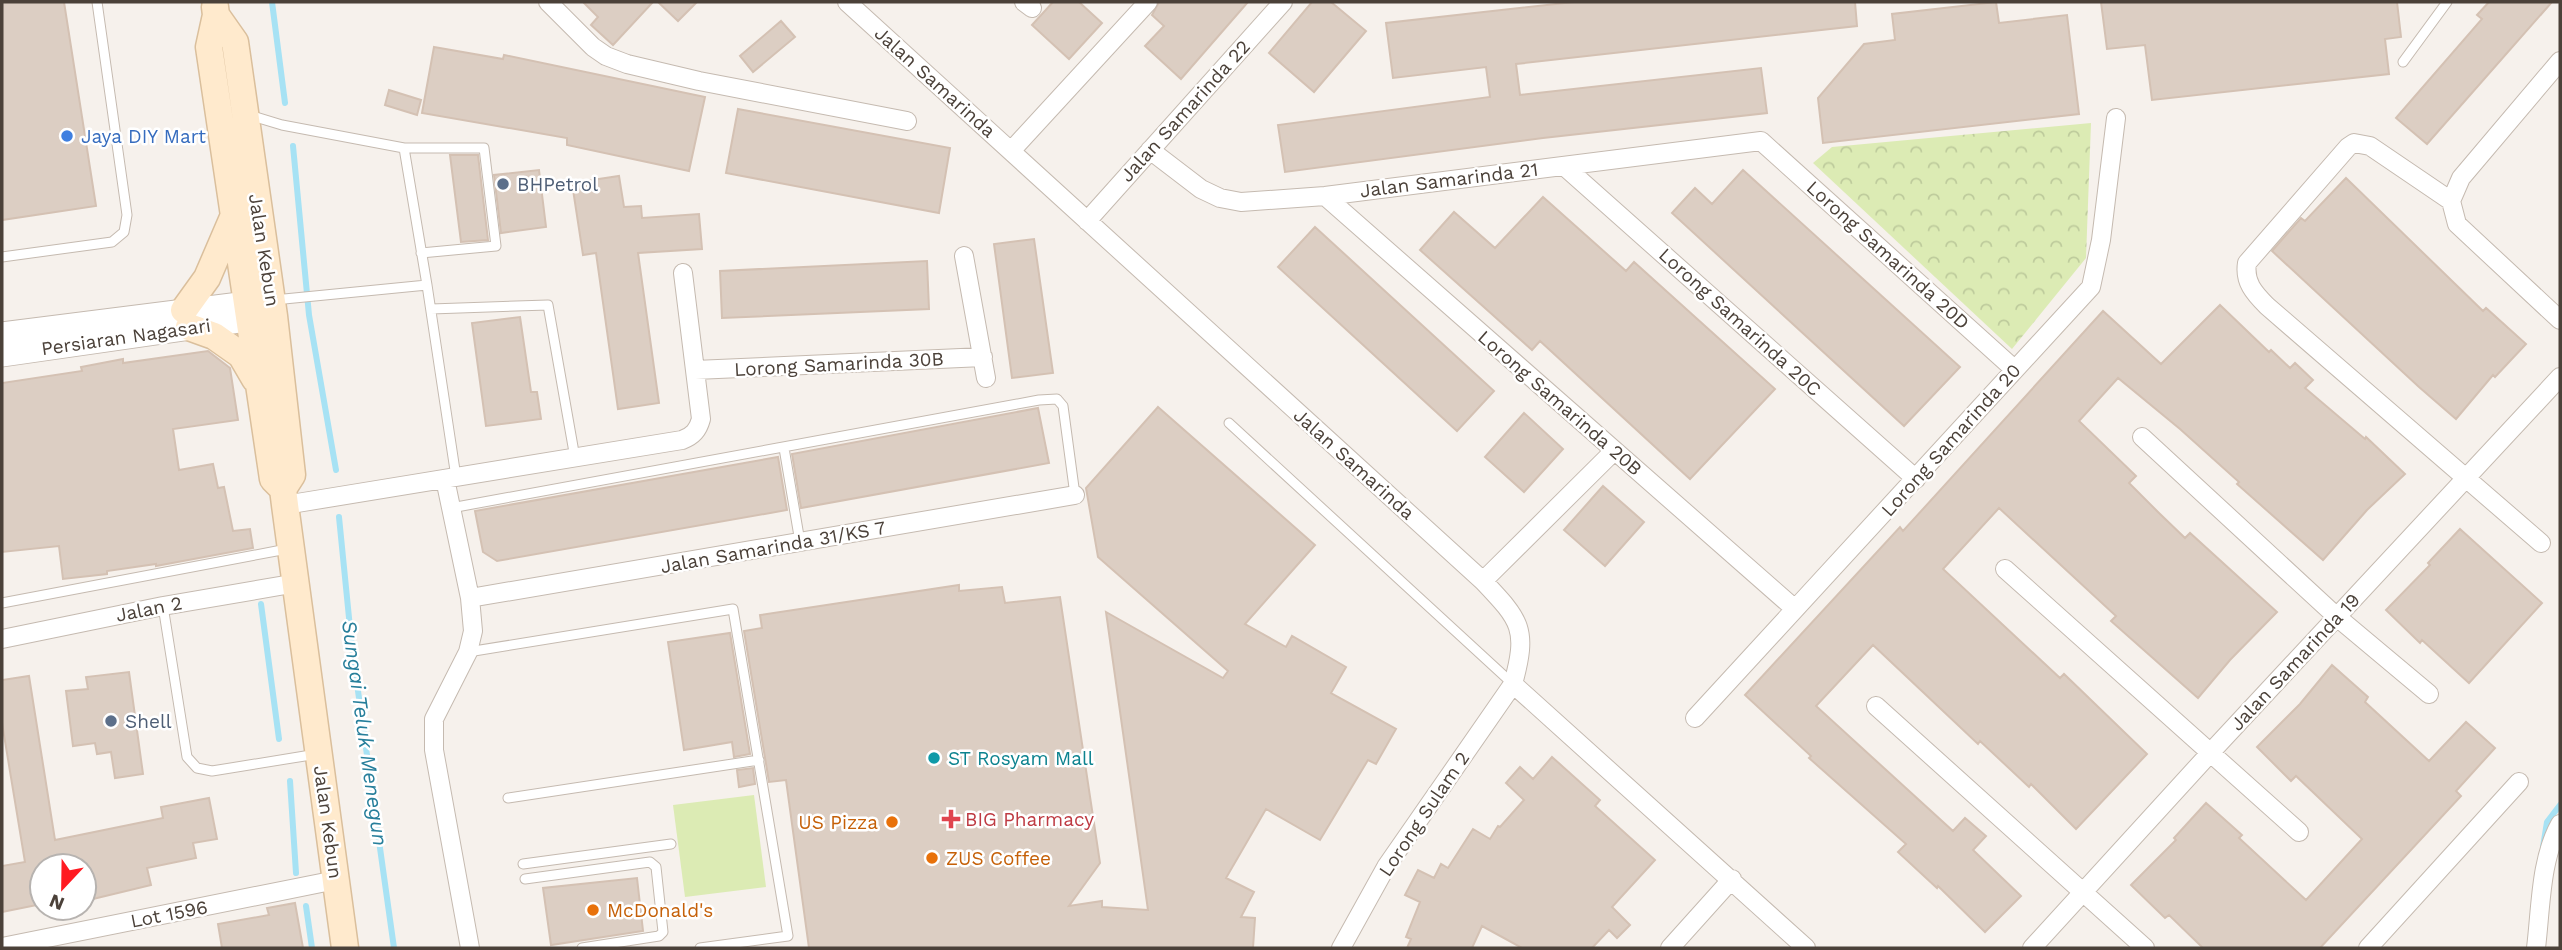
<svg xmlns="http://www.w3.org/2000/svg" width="2562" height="950" font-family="'Work Sans',sans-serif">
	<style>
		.park { fill: url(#park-crowns) }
		.garden { fill: #dcebb4 }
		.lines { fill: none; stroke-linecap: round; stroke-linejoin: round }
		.stream { stroke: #a7e2f4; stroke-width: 6 }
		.building { fill: #dccec3; stroke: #d4c1b3; stroke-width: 2 }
		.service-casing { stroke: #c5bab0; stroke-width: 11 }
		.minor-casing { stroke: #c5bab0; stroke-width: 20 }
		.tertiary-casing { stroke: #c5bab0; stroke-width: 25 }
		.secondary-casing { stroke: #dabf9c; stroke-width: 29 }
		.service { stroke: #fff; stroke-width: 9 }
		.minor { stroke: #fff; stroke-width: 18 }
		.tertiary { stroke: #fff; stroke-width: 23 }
		.secondary { stroke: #ffeacd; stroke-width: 26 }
		.shop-dot { fill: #3f7fe0; stroke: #fff; stroke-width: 2.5 }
		.service-dot { fill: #5c6f8a; stroke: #fff; stroke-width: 2.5 }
		.culture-dot { fill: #0f9aa8; stroke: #fff; stroke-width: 2.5 }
		.health-dot { fill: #e0444e; stroke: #fff; stroke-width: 2.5 }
		.food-dot { fill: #e8710a; stroke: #fff; stroke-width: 2.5 }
		.labels { text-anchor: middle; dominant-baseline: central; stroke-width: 5; stroke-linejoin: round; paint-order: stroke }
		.street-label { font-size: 19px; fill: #4b4139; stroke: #fff }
		.shop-label { font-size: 19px; fill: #366cbe; stroke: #fff; text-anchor: start }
		.service-label { font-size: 19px; fill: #4e5e75; stroke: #fff; text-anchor: start }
		.culture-label { font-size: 19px; fill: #0d838f; stroke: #fff; text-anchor: start }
		.health-label { font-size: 19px; fill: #be3a42; stroke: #fff; text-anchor: start }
		.food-label { font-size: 19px; fill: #c56008; stroke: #fff; text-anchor: start }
		.water-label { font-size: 21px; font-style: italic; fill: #277f9b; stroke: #fff }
	</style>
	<defs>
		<pattern id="park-crowns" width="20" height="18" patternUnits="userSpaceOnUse" patternTransform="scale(1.75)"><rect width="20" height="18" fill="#dcebb4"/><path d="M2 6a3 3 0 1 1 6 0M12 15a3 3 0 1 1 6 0" fill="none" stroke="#becb9c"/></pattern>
	</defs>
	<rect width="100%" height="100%" fill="#f6f1ec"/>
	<path class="park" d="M 2091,123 L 2086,258 L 2012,349 L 1813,163 L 1832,147 Z"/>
	<path class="garden" d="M 754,795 L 766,887 L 685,897 L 673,805 Z"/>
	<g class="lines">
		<path class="stream" d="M 272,2 L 285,103
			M 293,146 L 309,315 L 336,470
			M 339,517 L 352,648 L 394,948
			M 261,604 L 279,739
			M 290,781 L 296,873
			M 2543,847 L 2547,822 L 2560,805
			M 306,906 L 312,948"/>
	</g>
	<path class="building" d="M 2,2 L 64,2 L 96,206 L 2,220 Z
		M 583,2 L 653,2 L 613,45 L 591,25 L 598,17 Z
		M 658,2 L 697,2 L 678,21 Z
		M 1053,2 L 1079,2 L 1102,23 L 1069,59 L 1032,25 Z
		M 1159,2 L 1248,2 L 1181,79 L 1145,46 L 1164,26 L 1152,15 Z
		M 1312,2 L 1331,2 L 1366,31 L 1314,92 L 1269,53 Z
		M 1574,2 L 1855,2 L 1857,26 L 1516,64 L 1520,95 L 1761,68 L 1767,113 L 1543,138 L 1285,172 L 1278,125 L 1490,97 L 1486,67 L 1393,78 L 1386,23 Z
		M 1996,2 L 1999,23 L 2067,15 L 2079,114 L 1823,143 L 1818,98 L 1864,44 L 1895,40 L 1892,14 Z
		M 2101,2 L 2397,2 L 2401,37 L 2385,39 L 2389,74 L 2152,100 L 2145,45 L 2107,49 Z
		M 2489,2 L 2552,2 L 2427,144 L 2396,118 L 2482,19 L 2477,15 Z
		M 781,21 L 795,37 L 753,72 L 740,56 Z
		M 434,47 L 503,59 L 504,55 L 705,97 L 689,171 L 567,145 L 567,138 L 422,113 Z
		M 389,90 L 421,100 L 417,115 L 385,105 Z
		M 738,109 L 950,148 L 939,213 L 726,173 Z
		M 450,155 L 478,155 L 488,240 L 461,242 Z
		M 539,170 L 546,227 L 501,233 L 494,175 Z
		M 1743,170 L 1960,367 L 1904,426 L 1672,213 L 1695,188 L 1712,204 Z
		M 619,176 L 624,207 L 641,206 L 642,218 L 699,214 L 702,249 L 638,253 L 659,403 L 618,409 L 596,253 L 583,255 L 572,183 Z
		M 2346,178 L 2483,311 L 2486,308 L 2526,344 L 2495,377 L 2493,375 L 2456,419 L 2419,387 L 2272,251 L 2301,218 L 2305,221 Z
		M 1543,197 L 1626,271 L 1634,262 L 1775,389 L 1690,479 L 1540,341 L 1532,350 L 1420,250 L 1454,212 L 1495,248 Z
		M 1315,227 L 1494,391 L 1457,431 L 1278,267 Z
		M 1034,239 L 1053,373 L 1012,378 L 994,244 Z
		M 927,261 L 929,309 L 722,318 L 720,271 Z
		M 2220,305 L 2269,352 L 2271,350 L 2290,368 L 2295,363 L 2313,380 L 2305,388 L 2365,439 L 2366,437 L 2405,474 L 2367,510 L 2323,560 L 2237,484 L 2239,482 L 2180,429 L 2118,378 L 2079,421 L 2136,476 L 2129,483 L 2159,513 L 2185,538 L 2190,533 L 2277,612 L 2230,660 L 2198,698 L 2111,621 L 2116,616 L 1999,508 L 1943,569 L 2060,678 L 2064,674 L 2147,754 L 2076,829 L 2031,784 L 2029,787 L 1980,741 L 1978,744 L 1873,645 L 1816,706 L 1953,831 L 1965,818 L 1986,836 L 1973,850 L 2021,896 L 1985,932 L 1938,886 L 1937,888 L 1898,852 L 1906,844 L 1809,758 L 1811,756 L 1745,695 L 1900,527 L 1903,531 L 2103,311 L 2161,364 Z
		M 520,317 L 531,392 L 537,392 L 541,419 L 486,426 L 472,323 Z
		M 208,351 L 230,368 L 238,420 L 173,429 L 179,470 L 213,464 L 218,488 L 224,487 L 233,531 L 250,529 L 253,548 L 156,566 L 156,564 L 107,571 L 107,574 L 63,579 L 59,546 L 2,552 L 2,383 L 82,371 L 81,367 L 123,359 L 123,363 Z
		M 1158,407 L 1315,545 L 1245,624 L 1286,647 L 1292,636 L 1346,667 L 1331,693 L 1396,729 L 1376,764 L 1368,760 L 1320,840 L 1266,809 L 1226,878 L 1254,892 L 1241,917 L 1255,918 L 1253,948 L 809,948 L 786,780 L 769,782 L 744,631 L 762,628 L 760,615 L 959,585 L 959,591 L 1002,587 L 1005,603 L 1060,597 L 1100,863 L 1069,906 L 1102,901 L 1102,907 L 1148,910 L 1106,612 L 1223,678 L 1228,671 L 1098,557 L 1086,488 Z
		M 1038,408 L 1049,463 L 801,508 L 792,454 Z
		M 1524,413 L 1563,449 L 1524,492 L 1485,457 Z
		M 778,457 L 787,510 L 497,561 L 483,552 L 475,511 Z
		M 1603,486 L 1644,522 L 1605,566 L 1564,530 Z
		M 2460,529 L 2542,603 L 2469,683 L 2422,640 L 2420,643 L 2386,610 L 2430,565 L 2428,563 Z
		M 730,633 L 750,754 L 734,757 L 732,742 L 684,750 L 668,642 Z
		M 2332,665 L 2368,697 L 2365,702 L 2429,761 L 2466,722 L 2495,748 L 2456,791 L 2461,796 L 2320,948 L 2203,948 L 2169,915 L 2165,918 L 2131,885 L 2176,840 L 2174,838 L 2206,803 L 2242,835 L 2239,838 L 2306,900 L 2362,839 L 2296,776 L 2291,781 L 2257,747 L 2300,704 Z
		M 129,672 L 143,774 L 115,778 L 111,752 L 97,754 L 95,743 L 73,746 L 66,691 L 88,689 L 86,677 Z
		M 29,676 L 55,840 L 163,818 L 161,807 L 209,798 L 217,839 L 193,843 L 196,858 L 147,868 L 151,885 L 93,899 L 92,892 L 84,893 L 84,866 L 42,866 L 42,904 L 2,912 L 2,866 L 25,862 L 2,723 L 2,680 Z
		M 1552,757 L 1600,800 L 1595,806 L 1655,860 L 1612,907 L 1630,925 L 1617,938 L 1609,930 L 1592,948 L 1522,948 L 1482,926 L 1472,948 L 1407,948 L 1411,939 L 1406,937 L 1420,902 L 1405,895 L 1418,870 L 1434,878 L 1441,864 L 1448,868 L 1473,829 L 1490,839 L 1498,826 L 1500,827 L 1524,800 L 1506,783 L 1520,767 L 1533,779 Z
		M 753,768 L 755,784 L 739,787 L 737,770 Z
		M 637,878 L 643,931 L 551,945 L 543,888 Z
		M 295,903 L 303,948 L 222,948 L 218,924 L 269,915 L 267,908 Z"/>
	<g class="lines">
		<defs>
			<path id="service" d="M 2403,62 L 2447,2
				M 249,115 L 282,125 L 404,148 L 484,148 L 496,246 L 421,253
				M 404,148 L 427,285
				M 2,257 L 112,242 L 124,232 L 127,215 L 97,2
				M 274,300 L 427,285 L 456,477
				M 431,309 L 548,305 L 575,458
				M 1229,423 L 1513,684
				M 784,448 L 800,542
				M 451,508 L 1039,400 L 1057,399 L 1063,406 L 1075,495
				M 2,603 L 287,549
				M 163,606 L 187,757 L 197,768 L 212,771 L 317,754
				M 468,652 L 733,609 L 788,936 L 700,948
				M 508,798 L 759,760
				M 523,864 L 671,844
				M 525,879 L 650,862 L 656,867 L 663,932 L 659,936 L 582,948"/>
			<path id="minor" d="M 548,2 L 593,47 L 606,56 L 627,64 L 699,81 L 907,121
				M 847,2 L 1483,581 C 1521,621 1528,629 1513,684 L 1806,948
				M 1024,2 L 1032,8
				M 1150,150 L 1201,189 L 1220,198 L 1241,202 L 1325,196 L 1761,141 L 2014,369
				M 1011,151 L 1148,2
				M 1564,166 L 1916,479
				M 1325,196 L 1795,609
				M 2451,201 L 2461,178 L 2560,61
				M 1087,221 L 1283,2
				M 964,256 L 986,378
				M 695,370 L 983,357
				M 2142,437 L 2337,617 L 2429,694
				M 445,479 L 470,598 L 473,631 L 468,652 L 434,719 L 434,750 L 470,948
				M 285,505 L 682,440 C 693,436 698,430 701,419 L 683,273
				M 2541,543 L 2267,306 C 2254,293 2244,282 2247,263 L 2348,147 L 2354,143 L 2370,146 L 2451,201 L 2457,224 L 2560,320
				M 2005,569 L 2299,832
				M 1483,581 L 1614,451
				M 470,598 L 1075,495
				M 2,639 L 163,606 L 297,583
				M 1876,706 L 2145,948
				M 1695,718 L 2091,287 L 2101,240 L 2116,118
				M 2,947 L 336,880
				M 1341,948 L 1386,867 L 1513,684
				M 1670,948 L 1732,879
				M 2032,948 L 2211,752 L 2560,377
				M 2368,948 L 2519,782
				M 2536,948 C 2541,908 2540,860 2560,824"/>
			<path id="tertiary" d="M 2,334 L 262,301
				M 2,355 L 267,317"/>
			<path id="secondary" d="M 215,7 L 216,15 L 209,47 L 273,479 L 283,489
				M 216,15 L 235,42 L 274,316 L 292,475 L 283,489 L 285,505 L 345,948
				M 184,310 L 207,278 L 235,213
				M 189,327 L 214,336 L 241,355 L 255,379"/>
		</defs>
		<use href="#service" class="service-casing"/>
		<use href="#minor" class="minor-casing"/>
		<use href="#tertiary" class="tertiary-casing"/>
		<use href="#secondary" class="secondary-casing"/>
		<use href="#service" class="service"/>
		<use href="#minor" class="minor"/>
		<use href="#tertiary" class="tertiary"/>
		<use href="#secondary" class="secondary"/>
	</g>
	<circle class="shop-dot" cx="67" cy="136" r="7"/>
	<g class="service-dot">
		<circle cx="503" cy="184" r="7"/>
		<circle cx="111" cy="721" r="7"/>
	</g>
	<circle class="culture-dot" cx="934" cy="758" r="7"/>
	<path class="health-dot" d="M947.5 808.5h7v7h7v7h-7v7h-7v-7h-7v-7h7z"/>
	<g class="food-dot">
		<circle cx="892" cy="822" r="7"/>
		<circle cx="932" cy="858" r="7"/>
		<circle cx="593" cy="910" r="7"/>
	</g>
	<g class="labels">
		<g class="street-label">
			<text transform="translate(935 82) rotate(42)">Jalan Samarinda</text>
			<text transform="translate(1185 111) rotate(-48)">Jalan Samarinda 22</text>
			<text transform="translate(1449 180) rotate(-7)">Jalan Samarinda 21</text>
			<text transform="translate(264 250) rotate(81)">Jalan Kebun</text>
			<text transform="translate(1888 255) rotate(42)">Lorong Samarinda 20D</text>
			<text transform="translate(1740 322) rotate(42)">Lorong Samarinda 20C</text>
			<text transform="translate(126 337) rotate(-8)">Persiaran Nagasari</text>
			<text transform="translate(839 364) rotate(-3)">Lorong Samarinda 30B</text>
			<text transform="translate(1560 403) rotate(41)">Lorong Samarinda 20B</text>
			<text transform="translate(1951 440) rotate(-48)">Lorong Samarinda 20</text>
			<text transform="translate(1354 464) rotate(42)">Jalan Samarinda</text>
			<text transform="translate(773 547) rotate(-10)">Jalan Samarinda 31/KS 7</text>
			<text transform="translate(149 609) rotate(-11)">Jalan 2</text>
			<text transform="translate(2295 662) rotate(-47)">Jalan Samarinda 19</text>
			<text transform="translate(1424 814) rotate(-56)">Lorong Sulam 2</text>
			<text transform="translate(328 822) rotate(82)">Jalan Kebun</text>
			<text transform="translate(169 914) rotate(-11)">Lot 1596</text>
		</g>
		<g class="shop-label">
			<text x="81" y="136">Jaya DIY Mart</text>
		</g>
		<g class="service-label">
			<text x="517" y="184">BHPetrol</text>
			<text x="125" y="721">Shell</text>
		</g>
		<g class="culture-label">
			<text x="948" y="758">ST Rosyam Mall</text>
		</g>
		<g class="health-label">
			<text x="965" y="819">BIG Pharmacy</text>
		</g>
		<g class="food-label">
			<text x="878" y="822" text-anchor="end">US Pizza</text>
			<text x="946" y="858">ZUS Coffee</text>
			<text x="607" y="910">McDonald's</text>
		</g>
		<g class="water-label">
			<text transform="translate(365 733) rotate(82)">Sungai Teluk Menegun</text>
		</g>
	</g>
	<rect width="2562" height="950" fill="none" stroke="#4b4139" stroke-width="7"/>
	<g transform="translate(63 887) rotate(202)"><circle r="33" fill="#ffffff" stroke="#b7b3b0" stroke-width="2"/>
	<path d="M0-5L12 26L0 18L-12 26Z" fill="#ff1a21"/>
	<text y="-10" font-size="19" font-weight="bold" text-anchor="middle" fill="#4b4139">N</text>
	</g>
</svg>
